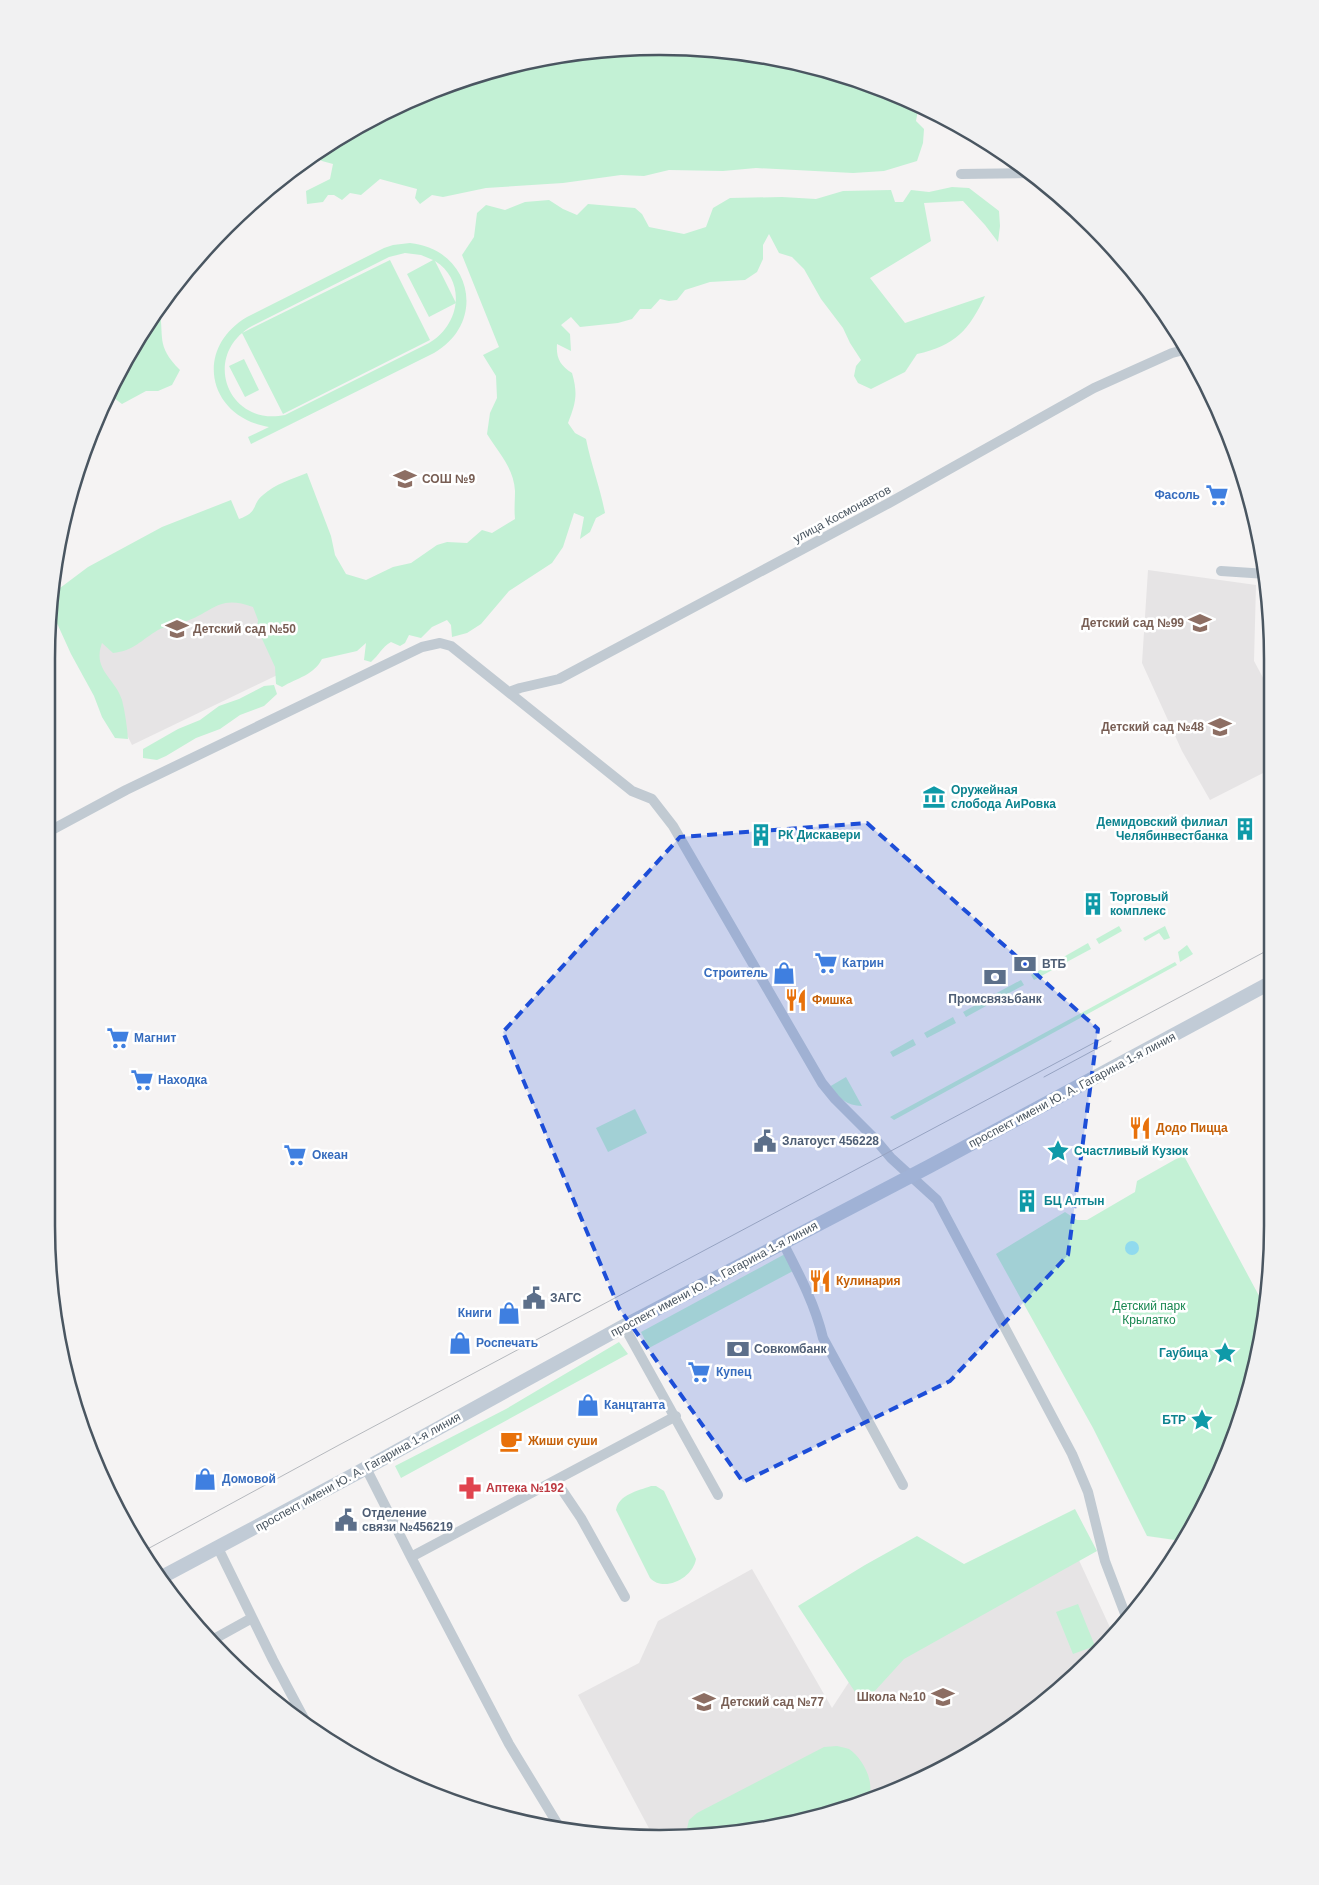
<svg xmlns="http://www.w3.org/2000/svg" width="1319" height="1885" font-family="Helvetica,sans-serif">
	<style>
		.education { fill: #e6e4e5 }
		.green { fill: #c3f1d5; fill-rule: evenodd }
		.water { fill: #90daee }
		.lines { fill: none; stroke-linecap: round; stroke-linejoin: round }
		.minor { stroke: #c1cad2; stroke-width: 10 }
		.secondary { stroke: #c1cbd6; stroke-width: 14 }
		.tram { stroke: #b5b8bd; stroke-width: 1 }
		.marked { fill: #1d4ed8; fill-opacity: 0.2; stroke: #1d4ed8; stroke-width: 4; stroke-dasharray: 10 6; stroke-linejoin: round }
		.labels { text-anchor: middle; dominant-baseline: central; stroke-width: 5; stroke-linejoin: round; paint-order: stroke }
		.education-label { font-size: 12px; font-weight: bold; fill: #785e54; stroke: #fff; text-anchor: start }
		.shop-label { font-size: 12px; font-weight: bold; fill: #366cbe; stroke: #fff; text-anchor: start }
		.street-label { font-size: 12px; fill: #4a5661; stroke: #fff }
		.culture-label { font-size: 12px; font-weight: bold; fill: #0d838f; stroke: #fff; text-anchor: start }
		.service-label { font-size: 12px; font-weight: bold; fill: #4e5e75; stroke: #fff; text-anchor: start }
		.food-label { font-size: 12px; font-weight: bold; fill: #c56008; stroke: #fff; text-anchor: start }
		.park-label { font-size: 12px; fill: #17864f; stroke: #fff }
		.health-label { font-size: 12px; font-weight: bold; fill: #be3a42; stroke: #fff; text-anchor: start }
		.rim { fill: none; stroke: #4a5661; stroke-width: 2.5 }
	</style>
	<rect width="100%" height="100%" fill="#f5f3f3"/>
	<path class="education" d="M 227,510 L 294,667 L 132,745 L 56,592 Z
		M 1148,570 L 1256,585 L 1254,661 L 1268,687 L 1269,770 L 1210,800 L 1182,751 L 1142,663 Z
		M 1071,1543 L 1113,1634 L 1064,1686 L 930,1776 L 818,1818 L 740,1833 L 652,1834 L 578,1695 L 639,1663 L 658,1621 L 752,1569 L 832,1708 L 875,1642 Z"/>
	<path class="green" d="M 699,48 L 818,67 L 919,105 L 916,121 L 924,129 L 923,143 L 917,161 L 884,171 L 853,173 L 756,168 L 723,171 L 669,170 L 644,176 L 621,175 L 563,183 L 486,188 L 443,197 L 432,195 L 420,204 L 415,198 L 417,189 L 380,179 L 361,195 L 350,193 L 342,200 L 334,195 L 328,195 L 323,202 L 307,204 L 306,191 L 330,179 L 333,164 L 322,161 L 314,156 L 353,129 L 462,79 L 579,52 Z
		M 952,187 L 969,188 L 999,211 L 1000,226 L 998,242 L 985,225 L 963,201 L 924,203 L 931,241 L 870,278 L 905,323 L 985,296 C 969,330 955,346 917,354 L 905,372 L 871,389 L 858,383 L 854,376 L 856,366 L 861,360 L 850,343 L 843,328 L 821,299 L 804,269 L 792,257 L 779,253 L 769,234 L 763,245 L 763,259 L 757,272 L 745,280 L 710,282 L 685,290 L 677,300 L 669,301 L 660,299 L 651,309 L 640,309 L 632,319 L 618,323 L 580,327 L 571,317 L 561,325 L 570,334 L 571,351 L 557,344 C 556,358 560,365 572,373 C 578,394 576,402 568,423 L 575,433 L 586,439 C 591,464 600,487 605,513 L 596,518 L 590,532 L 580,539 L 584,517 L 574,513 L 563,547 L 552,563 L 509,591 L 481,624 L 467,633 L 452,637 L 451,625 L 447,620 L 432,627 L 421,638 L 409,635 L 405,643 L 400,646 L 391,642 C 382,647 379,655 371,662 L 364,660 L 366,643 L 357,651 L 322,659 C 314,675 297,678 282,687 L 276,684 L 275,667 L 257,628 L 258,620 L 253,607 C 218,594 214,612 184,622 C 176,625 165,626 158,630 C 141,640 134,651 113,653 L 102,643 C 92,670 115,678 122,700 C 125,712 127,726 128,739 L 115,738 L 102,717 L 94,696 L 71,654 L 51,610 L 56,591 L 88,567 L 162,527 L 231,500 L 239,519 C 259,512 251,505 263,495 C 275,484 292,479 307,473 L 331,536 L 335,555 L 346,574 L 366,580 L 393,567 L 411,563 L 437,545 L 447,542 L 467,543 L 482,530 L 492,533 L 515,519 C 514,509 515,501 515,491 C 514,468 498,452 487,434 L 490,413 L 497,398 L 496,376 L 483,355 L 499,347 L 462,255 L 474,237 L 477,213 L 486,205 L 505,210 L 525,202 L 549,200 L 563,209 L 577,215 L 588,204 L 635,208 L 642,214 L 649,227 L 684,234 L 706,227 L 713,208 L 730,198 L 782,197 L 816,199 L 843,191 L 891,190 L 895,202 L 903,202 L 911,190 L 929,192 Z
		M 410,243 C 471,249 488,322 434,353 L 251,444 L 248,437 L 269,427 C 208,417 193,349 247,317 L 384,248 L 393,245 ZM 405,253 L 421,255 L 433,260 L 407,274 L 429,317 L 456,303 L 435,261 C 467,281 460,325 429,343 L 285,415 C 227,427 201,355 252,326 L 389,257 Z
		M 390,260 L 430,340 L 283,414 L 242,333 Z
		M 159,307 C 165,337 155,345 180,370 L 172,385 L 158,391 L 146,391 L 122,404 L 110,395 L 97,417 L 128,353 Z
		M 244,359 L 259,390 L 245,397 L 229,366 Z
		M 274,685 L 277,694 L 264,706 L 240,715 L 220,729 L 196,738 L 166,756 L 157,760 L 143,758 L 143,749 L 178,729 L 200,720 L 219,706 L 239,699 L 264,686 Z
		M 1119,926 L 1122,931 L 1099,944 L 1096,939 Z
		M 1165,926 L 1170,938 L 1164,940 L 1159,933 L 1145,941 L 1143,938 Z
		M 1088,943 L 1091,949 L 1063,964 L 1060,959 Z
		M 1187,945 L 1193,954 L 1180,962 L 1178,952 Z
		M 1175,962 L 1177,965 L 894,1120 L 890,1117 Z
		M 1051,964 L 1054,969 L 1034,980 L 1031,975 Z
		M 1021,980 L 1024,985 L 996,1000 L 993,995 Z
		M 983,1001 L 986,1006 L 966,1017 L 963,1012 Z
		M 953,1017 L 956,1023 L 927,1038 L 924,1033 Z
		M 913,1039 L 916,1045 L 893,1057 L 890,1052 Z
		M 846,1077 L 862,1106 C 847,1106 838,1097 829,1087 Z
		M 635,1109 L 647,1133 L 608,1152 L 596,1128 Z
		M 1184,1156 L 1265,1307 L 1252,1384 L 1210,1496 L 1182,1541 L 1147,1536 L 1093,1428 L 996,1254 L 1065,1212 L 1077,1220 L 1087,1220 L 1135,1192 L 1137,1181 L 1176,1159 Z
		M 785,1254 L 793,1271 L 649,1348 L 641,1332 Z
		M 619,1342 L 628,1354 L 401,1478 L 395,1466 L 506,1409 Z
		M 651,1486 L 656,1486 L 664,1491 L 696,1559 C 693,1578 664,1593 650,1578 L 616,1510 C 619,1494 638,1491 651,1486 Z
		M 1075,1509 L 1097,1551 L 904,1659 L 863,1704 L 798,1606 L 865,1565 L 917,1536 L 964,1564 Z
		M 1078,1604 L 1095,1646 L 1073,1654 L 1056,1612 Z
		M 837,1746 C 841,1747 846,1748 849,1749 C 863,1758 877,1785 867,1800 L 818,1818 L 740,1833 L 686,1833 L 689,1820 L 697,1813 L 824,1747 Z"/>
	<path class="water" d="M1125 1248a7 7 0 1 1 14 0a7 7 0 1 1-14 0Z"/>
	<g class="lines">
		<path class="minor" d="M 961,174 L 1033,173
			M 1221,571 L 1267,574
			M 509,692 L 520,688 L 559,679 L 889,503 L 1094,388 L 1172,353 L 1184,350
			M 46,833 L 126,790 L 422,647 L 440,643 L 451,646 L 632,791 L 652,799 L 673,826 L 822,1083 L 835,1099 L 875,1139 L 891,1158 L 937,1200 L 1072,1454 L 1088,1492 L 1105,1561 L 1127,1619
			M 783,1243 C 799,1274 815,1304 823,1338 L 903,1485
			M 624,1326 L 718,1495
			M 366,1468 L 411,1557 L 509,1744 L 560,1828
			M 556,1481 L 581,1518 L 625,1597
			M 218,1548 L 273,1660 L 307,1724
			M 411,1557 L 676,1416
			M 214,1639 L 252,1618"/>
		<path class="secondary" d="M 160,1578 L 357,1473 L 624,1326 L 930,1166 L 1270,983"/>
		<path class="tram" d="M 1044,1077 L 1111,1041
			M 142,1552 L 339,1445 L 1270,949"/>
	</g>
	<path class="marked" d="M 867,823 L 1098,1029 L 1068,1255 L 950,1381 L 743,1482 L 619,1308 L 503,1032 L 680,837 Z"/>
	<defs>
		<symbol id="school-bare" viewBox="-9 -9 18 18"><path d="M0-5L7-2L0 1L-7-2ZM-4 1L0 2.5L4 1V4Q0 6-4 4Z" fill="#8d6e63" stroke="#fff" stroke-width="2.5" paint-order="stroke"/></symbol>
		<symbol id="supermarket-bare" viewBox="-9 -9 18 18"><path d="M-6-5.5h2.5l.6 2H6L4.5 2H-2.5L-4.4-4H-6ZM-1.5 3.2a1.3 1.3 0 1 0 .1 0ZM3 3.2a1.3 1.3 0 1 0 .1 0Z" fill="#3f7fe0" stroke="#fff" stroke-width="2.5" paint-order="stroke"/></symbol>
		<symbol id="museum-bare" viewBox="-9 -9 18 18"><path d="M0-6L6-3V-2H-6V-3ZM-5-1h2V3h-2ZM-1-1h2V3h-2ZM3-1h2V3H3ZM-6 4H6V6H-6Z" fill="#0f9aa8" stroke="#fff" stroke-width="2.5" paint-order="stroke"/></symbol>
		<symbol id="building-bare" viewBox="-9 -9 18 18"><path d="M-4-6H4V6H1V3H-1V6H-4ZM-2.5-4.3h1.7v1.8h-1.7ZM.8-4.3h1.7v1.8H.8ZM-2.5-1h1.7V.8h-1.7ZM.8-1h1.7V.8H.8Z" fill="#0f9aa8" stroke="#fff" stroke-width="2.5" paint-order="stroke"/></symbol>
		<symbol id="bank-bare" viewBox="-9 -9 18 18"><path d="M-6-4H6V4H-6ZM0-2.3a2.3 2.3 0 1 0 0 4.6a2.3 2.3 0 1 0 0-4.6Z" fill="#5c6f8a" stroke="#fff" stroke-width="2.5" paint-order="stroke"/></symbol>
		<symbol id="shop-bare" viewBox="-9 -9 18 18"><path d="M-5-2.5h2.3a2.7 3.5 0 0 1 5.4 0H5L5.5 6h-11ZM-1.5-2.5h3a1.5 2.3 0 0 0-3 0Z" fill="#3f7fe0" stroke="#fff" stroke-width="2.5" paint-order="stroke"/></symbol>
		<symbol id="restaurant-bare" viewBox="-9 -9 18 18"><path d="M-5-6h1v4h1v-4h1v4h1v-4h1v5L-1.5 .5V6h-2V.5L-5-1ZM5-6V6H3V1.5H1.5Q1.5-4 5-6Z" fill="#e8710a" stroke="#fff" stroke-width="2.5" paint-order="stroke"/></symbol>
		<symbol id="civic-bare" viewBox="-9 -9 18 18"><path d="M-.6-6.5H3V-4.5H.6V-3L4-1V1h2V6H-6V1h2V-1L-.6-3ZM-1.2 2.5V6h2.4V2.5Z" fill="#5c6f8a" stroke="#fff" stroke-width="2.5" paint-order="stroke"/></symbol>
		<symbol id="sight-bare" viewBox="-9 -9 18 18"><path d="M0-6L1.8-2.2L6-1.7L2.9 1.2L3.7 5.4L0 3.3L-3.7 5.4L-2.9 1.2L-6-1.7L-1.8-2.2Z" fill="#0f9aa8" stroke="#fff" stroke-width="2.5" paint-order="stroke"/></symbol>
		<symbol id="cafe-bare" viewBox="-9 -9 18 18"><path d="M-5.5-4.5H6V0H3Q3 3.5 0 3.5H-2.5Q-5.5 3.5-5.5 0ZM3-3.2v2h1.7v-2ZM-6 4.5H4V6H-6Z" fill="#e8710a" stroke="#fff" stroke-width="2.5" paint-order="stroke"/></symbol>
		<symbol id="pharmacy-bare" viewBox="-9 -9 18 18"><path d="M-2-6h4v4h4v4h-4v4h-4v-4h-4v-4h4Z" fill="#e0444e" stroke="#fff" stroke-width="2.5" paint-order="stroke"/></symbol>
	</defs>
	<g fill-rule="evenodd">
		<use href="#school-bare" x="389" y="463" width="32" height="32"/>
		<use href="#supermarket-bare" x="1201" y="479" width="32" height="32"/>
		<use href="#school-bare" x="1184" y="607" width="32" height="32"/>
		<use href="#school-bare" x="161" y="613" width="32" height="32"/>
		<use href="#school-bare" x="1204" y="711" width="32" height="32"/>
		<use href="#museum-bare" x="918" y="781" width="32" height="32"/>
		<use href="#building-bare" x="1229" y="813" width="32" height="32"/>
		<use href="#building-bare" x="745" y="819" width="32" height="32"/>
		<use href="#building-bare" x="1077" y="888" width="32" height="32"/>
		<use href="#supermarket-bare" x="810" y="947" width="32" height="32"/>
		<use href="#bank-bare" x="1009" y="948" width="32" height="32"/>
		<use href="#shop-bare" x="768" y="957" width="32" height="32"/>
		<use href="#bank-bare" x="979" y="961" width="32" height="32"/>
		<use href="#restaurant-bare" x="780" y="984" width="32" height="32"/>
		<use href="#supermarket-bare" x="102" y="1022" width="32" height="32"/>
		<use href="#supermarket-bare" x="126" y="1064" width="32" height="32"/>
		<use href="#restaurant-bare" x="1124" y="1112" width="32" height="32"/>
		<use href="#civic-bare" x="749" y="1125" width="32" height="32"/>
		<use href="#sight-bare" x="1042" y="1135" width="32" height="32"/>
		<use href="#supermarket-bare" x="279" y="1139" width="32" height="32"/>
		<use href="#building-bare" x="1011" y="1185" width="32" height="32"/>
		<use href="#restaurant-bare" x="804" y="1265" width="32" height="32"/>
		<use href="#civic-bare" x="518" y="1282" width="32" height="32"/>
		<use href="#shop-bare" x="493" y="1297" width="32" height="32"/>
		<use href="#shop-bare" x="444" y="1327" width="32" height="32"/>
		<use href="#bank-bare" x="722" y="1333" width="32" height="32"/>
		<use href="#sight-bare" x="1209" y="1337" width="32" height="32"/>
		<use href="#supermarket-bare" x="683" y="1356" width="32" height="32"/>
		<use href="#shop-bare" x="572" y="1389" width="32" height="32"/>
		<use href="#sight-bare" x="1186" y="1404" width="32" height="32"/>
		<use href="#cafe-bare" x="495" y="1425" width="32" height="32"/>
		<use href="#shop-bare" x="189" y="1463" width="32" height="32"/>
		<use href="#pharmacy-bare" x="454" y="1472" width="32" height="32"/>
		<use href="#civic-bare" x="330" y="1504" width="32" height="32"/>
		<use href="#school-bare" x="927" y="1681" width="32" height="32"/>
		<use href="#school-bare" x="688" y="1686" width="32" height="32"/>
	</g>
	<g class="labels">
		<g class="education-label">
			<text x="422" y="479">СОШ №9</text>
			<text x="1184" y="623" text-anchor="end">Детский сад №99</text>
			<text x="193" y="629">Детский сад №50</text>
			<text x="1204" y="727" text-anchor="end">Детский сад №48</text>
			<text x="926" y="1697" text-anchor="end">Школа №10</text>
			<text x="721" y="1702">Детский сад №77</text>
		</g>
		<g class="shop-label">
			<text x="1200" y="495" text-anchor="end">Фасоль</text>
			<text x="842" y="963">Катрин</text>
			<text x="768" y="973" text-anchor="end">Строитель</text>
			<text x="134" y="1038">Магнит</text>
			<text x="158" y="1080">Находка</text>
			<text x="312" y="1155">Океан</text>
			<text x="492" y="1313" text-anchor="end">Книги</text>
			<text x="476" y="1343">Роспечать</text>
			<text x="716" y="1372">Купец</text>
			<text x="604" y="1405">Канцтанта</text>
			<text x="222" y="1479">Домовой</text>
		</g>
		<g class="street-label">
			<text transform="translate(842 514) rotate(-28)">улица Космонавтов</text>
			<text transform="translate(1072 1090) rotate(-28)">проспект имени Ю. А. Гагарина 1-я линия</text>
			<text transform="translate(714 1279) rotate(-28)">проспект имени Ю. А. Гагарина 1-я линия</text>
			<text transform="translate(358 1472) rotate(-29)">проспект имени Ю. А. Гагарина 1-я линия</text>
		</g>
		<g class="culture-label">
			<text x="951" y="790">Оружейная<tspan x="951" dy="14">слобода АиРовка</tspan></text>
			<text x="1228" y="822" text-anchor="end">Демидовский филиал<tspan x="1228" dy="14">Челябинвестбанка</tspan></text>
			<text x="778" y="835">РК Дискавери</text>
			<text x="1110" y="897">Торговый<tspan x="1110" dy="14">комплекс</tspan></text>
			<text x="1074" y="1151">Счастливый Кузюк</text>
			<text x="1044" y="1201">БЦ Алтын</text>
			<text x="1208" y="1353" text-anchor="end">Гаубица</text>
			<text x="1186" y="1420" text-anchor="end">БТР</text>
		</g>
		<g class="service-label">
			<text x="1042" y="964">ВТБ</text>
			<text x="995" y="999" text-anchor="middle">Промсвязьбанк</text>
			<text x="782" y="1141">Златоуст 456228</text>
			<text x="550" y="1298">ЗАГС</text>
			<text x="754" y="1349">Совкомбанк</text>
			<text x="362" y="1513">Отделение<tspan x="362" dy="14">связи №456219</tspan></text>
		</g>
		<g class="food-label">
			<text x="812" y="1000">Фишка</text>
			<text x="1156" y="1128">Додо Пицца</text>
			<text x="836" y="1281">Кулинария</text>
			<text x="528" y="1441">Жиши суши</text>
		</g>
		<g class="park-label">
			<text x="1149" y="1306">Детский парк<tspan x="1149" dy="14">Крылатко</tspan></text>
		</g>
		<g class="health-label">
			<text x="486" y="1488">Аптека №192</text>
		</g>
	</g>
	<path d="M0 0H1319V1885H0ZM659 55H660A604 604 0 0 1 1264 659V1226A604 604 0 0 1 660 1830H659A604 604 0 0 1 55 1226V659A604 604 0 0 1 659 55Z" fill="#f1f1f2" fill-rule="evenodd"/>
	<path class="rim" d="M659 55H660A604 604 0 0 1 1264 659V1226A604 604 0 0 1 660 1830H659A604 604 0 0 1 55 1226V659A604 604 0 0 1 659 55Z"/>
</svg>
